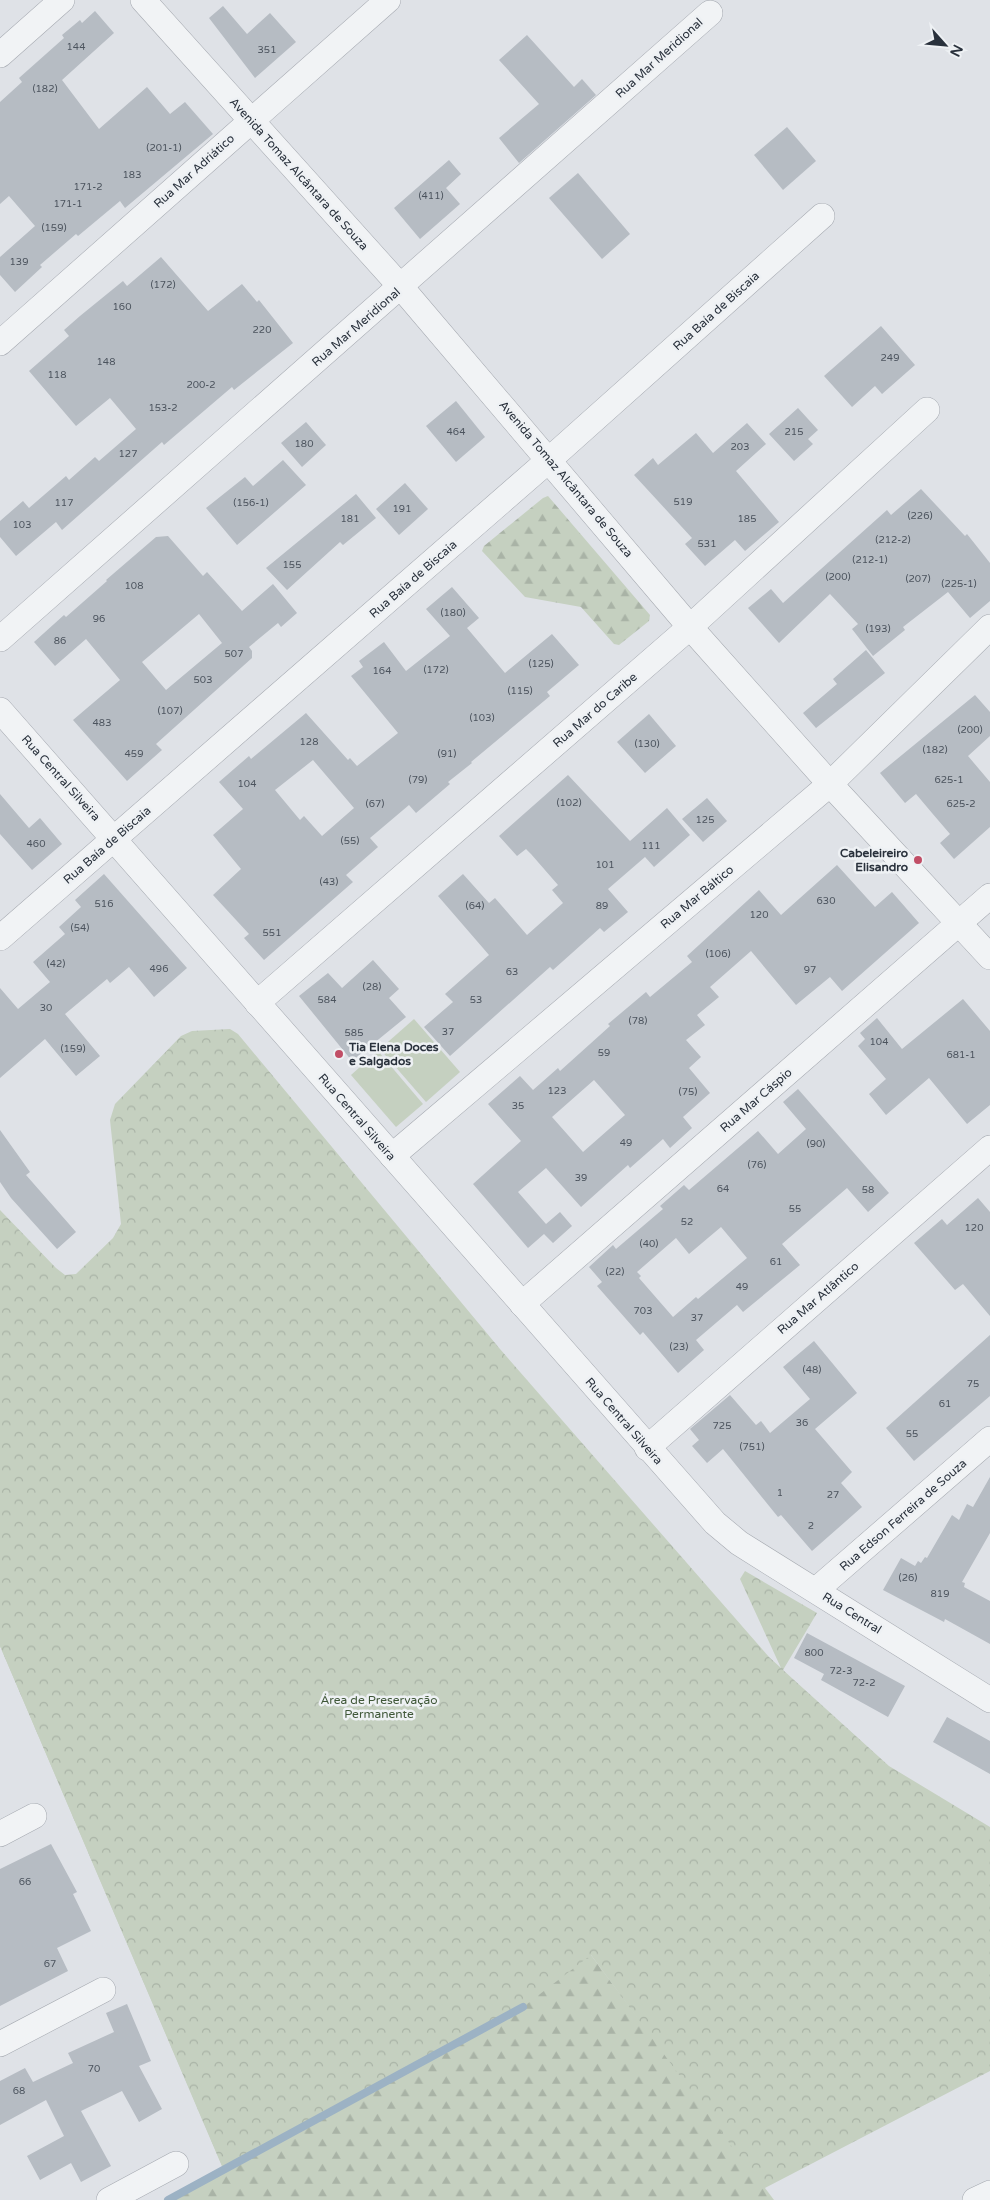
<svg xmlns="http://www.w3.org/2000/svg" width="990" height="2200" font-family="'Varela Round',sans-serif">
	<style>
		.grass { fill: #c5d0c0 }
		.forest { fill: url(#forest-firs) }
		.park { fill: url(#park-crowns) }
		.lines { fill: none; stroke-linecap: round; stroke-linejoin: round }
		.stream { stroke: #9cb2c4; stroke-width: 8 }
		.building { fill: #b6bcc3; fill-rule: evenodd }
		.minor-casing { stroke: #a5a9b0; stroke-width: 26 }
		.minor { stroke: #f1f3f5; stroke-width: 25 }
		.poi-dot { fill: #c14e66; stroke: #eef1f4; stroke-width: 2 }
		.labels { text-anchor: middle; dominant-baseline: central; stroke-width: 5; stroke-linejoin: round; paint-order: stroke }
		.number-label { font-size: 10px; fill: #4c545e }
		.street-label { font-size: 12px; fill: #29313c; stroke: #eef1f4 }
		.poi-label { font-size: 12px; font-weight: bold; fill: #29313c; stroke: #eef1f4; text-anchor: end }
		.park-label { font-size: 12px; fill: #3f5738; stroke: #eef1f4 }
	</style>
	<defs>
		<pattern id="forest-firs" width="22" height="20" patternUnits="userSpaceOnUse" patternTransform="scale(1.25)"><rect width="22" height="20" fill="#c5d0c0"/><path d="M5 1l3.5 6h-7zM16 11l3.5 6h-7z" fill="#a9b3a6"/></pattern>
		<pattern id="park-crowns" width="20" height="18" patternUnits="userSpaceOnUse" patternTransform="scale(1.25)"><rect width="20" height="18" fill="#c5d0c0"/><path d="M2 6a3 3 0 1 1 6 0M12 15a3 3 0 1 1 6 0" fill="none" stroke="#a9b3a6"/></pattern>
	</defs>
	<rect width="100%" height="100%" fill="#dfe2e7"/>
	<g class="grass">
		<polygon points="414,1019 460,1072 426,1102 380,1049"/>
		<polygon points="378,1051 423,1104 396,1127 351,1075"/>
	</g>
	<g class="forest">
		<polygon points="548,496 650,615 649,621 619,645 614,644 581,607 525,597 482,551 484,546 543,498"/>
		<polygon points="0,1291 591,1955 774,2200 168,2200 224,2170 0,1646"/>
	</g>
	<polygon class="park" points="230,1029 238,1034 500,1349 769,1657 781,1668 740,1579 745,1571 817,1613 783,1670 889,1766 990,1827 990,2071 763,2189 591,1955 523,2007 374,2084 224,2171 0,1646 0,1210 56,1268 65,1275 76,1274 113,1238 121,1224 110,1120 115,1104 181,1036 192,1031"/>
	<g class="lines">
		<polyline class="stream" points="168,2200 523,2007"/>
	</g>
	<g class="building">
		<polygon points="223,6 247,34 270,13 296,42 255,78 209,18"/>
		<polygon points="95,11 114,33 62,80 99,129 147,87 170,114 185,102 213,134 125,208 120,201 78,236 76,234 40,265 42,267 15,292 0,275 0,257 35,226 9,196 0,204 0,102 22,82 19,78 64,38 62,35 80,20 82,23"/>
		<polygon points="527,35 574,87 582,79 596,95 519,163 499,138 539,104 499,60"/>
		<polygon points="787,127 816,161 783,190 754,155"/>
		<polygon points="449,160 461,174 446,188 460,204 420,239 394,208"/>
		<polygon points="578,173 630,234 602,259 549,198"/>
		<polygon points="161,257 208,311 242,284 257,302 259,300 293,343 234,390 232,387 164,445 162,442 62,530 56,522 16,556 0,537 0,521 23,501 29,508 66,476 69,480 95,457 99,461 136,429 110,398 76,426 29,371 69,336 64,330 80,316 123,281 127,286"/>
		<polygon points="881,326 915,365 882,394 875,386 852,407 824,376"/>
		<polygon points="456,401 485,437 456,462 426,426"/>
		<polygon points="798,408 818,430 808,439 813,444 794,461 769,434"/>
		<polygon points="306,422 326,445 302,467 281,443"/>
		<polygon points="747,423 766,444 736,471 779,522 745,551 735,540 705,566 685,544 692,538 634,475 653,458 658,465 696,433 713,453"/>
		<polygon points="283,460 306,485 237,545 206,508 245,477 253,486"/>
		<polygon points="405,483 428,509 399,535 376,509"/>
		<polygon points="921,489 965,536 967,534 990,563 990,601 970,618 948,592 903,627 905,630 873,656 852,629 858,624 830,594 779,643 748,608 771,589 783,603 887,510 891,515"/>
		<polygon points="356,494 376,518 343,545 340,542 287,590 266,568"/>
		<path d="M168,536L203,576L207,572L242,611L273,584L297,613L281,627L278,623L249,647L252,651V658L156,744L162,750L127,781L73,720L120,680L86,639L55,666L34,642L64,615L66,617L107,581L106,580L156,537ZM199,614L222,643L166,690L142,662Z"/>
		<path d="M452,587L479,618L467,628L505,673L552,634L579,665L547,692L550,696L471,762L472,763L448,782L450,784L416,813L409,805L370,838L378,847L346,875L353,882L264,960L244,938L249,934L213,895L241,869L213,835L243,809L219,782L249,756L251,759L306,713L348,760L350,758L357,766L398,733L351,676L363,667L359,661L384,642L406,671L450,636L426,609ZM313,760L354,808L322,836L304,816L300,820L275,790Z"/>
		<polygon points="866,650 885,673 816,728 803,713 837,684 833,679"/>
		<polygon points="975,695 990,712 990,736 968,756 990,782 990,827 954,859 940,843 950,834 932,813 916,794 905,803 880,773"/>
		<polygon points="649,714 676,746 645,773 617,742"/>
		<polygon points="568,775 630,841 667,808 690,835 654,867 645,857 608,889 628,912 604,932 600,928 553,970 550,967 450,1056 424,1027 453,1002 445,994 489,955 438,896 463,874 489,903 495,898 527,935 563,903 552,890 558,885 531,854 526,849 517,856 499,836"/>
		<polygon points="0,794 29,828 40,818 62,844 32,870 0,834"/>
		<polygon points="707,798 727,821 703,842 682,819"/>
		<path d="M837,865L875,907L892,892L919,923L842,991L830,977L796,1005L751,951L710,987L719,997L697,1015L705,1025L686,1040L701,1057L689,1068L710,1093L683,1117L692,1128L670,1148L663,1139L630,1168L628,1165L581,1207L546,1168L518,1192L546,1224L560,1212L572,1226L553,1243L544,1234L528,1248L473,1184L521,1141L488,1104L520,1076L533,1090L558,1068L560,1071L610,1026L608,1024L646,992L650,997L692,962L687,956L759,890L781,915ZM594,1080L625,1115L583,1152L552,1117Z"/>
		<polygon points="104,874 187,968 154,997 129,967 110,983 107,979 65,1014 100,1056 76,1076 45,1039 0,1078 0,988 18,1009 50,982 33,962 65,934 59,927 81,907 75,900"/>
		<polygon points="373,960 399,989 389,998 406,1017 352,1061 299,996 328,973 342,988"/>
		<polygon points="963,999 990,1031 990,1105 967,1124 929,1078 886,1115 869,1094 886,1079 858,1046 865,1039 860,1033 877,1018 902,1049"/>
		<path d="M798,1089L889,1193L868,1212L847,1188L782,1244L800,1265L743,1312L737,1305L696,1340L704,1350L678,1373L643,1332L640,1335L597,1286L602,1282L589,1267L613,1245L616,1249L663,1209L660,1206L684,1185L689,1190L758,1131L778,1154L806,1129L783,1102ZM721,1227L747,1258L698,1299L696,1297L673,1317L639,1278L641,1276L637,1272L676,1238L689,1254Z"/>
		<polygon points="0,1130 30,1172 26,1175 76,1232 57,1249 11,1198 0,1182"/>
		<polygon points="978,1198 990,1212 990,1316 963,1284 955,1290 914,1243 942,1219 947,1225"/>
		<polygon points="990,1335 990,1396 914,1461 886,1428"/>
		<polygon points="814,1341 857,1393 815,1429 852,1472 841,1483 862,1507 812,1551 781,1515 778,1517 723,1449 707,1463 692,1446 699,1440 690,1429 730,1395 756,1425 761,1421 770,1433 810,1399 783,1367"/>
		<polygon points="990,1477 990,1533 962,1582 965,1583 964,1587 990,1601 990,1644 945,1619 944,1622 883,1590 901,1558 915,1566 918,1561 921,1563 925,1557 927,1558 952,1515 959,1520 967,1504 973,1507"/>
		<polygon points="807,1633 905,1686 888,1717 821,1680 824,1674 794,1658"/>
		<polygon points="947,1717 990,1741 990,1774 933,1742"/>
		<polygon points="51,1844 77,1892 73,1894 91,1931 57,1948 68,1971 0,2006 0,1869"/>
		<polygon points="127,2004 151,2061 139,2066 162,2109 139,2122 122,2091 81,2111 111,2166 81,2182 71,2163 40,2180 27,2156 64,2136 46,2100 0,2125 0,2081 25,2068 33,2082 73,2063 68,2053 114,2032 106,2013"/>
	</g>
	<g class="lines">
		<defs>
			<g id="minor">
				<polyline points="143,0 401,287 690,627 830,784 990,957"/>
				<polyline points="0,55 62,0"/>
				<polyline points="0,343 388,0"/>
				<polyline points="0,639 710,13"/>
				<polyline points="0,710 715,1523 739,1543 990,1700"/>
				<polyline points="0,938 550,459 822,216"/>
				<polyline points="257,1003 690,627 927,410"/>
				<polyline points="392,1156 830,784 990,627"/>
				<polyline points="522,1304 990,896"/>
				<polyline points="647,1448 990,1148"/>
				<polyline points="816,1590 990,1439"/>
				<polyline points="0,1834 34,1816"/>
				<polyline points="0,2044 103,1990"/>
				<polyline points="109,2200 176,2164"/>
				<polyline points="975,2200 990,2193"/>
			</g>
		</defs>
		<use href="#minor" class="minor-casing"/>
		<use href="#minor" class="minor"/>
	</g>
	<g class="poi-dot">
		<circle cx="918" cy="860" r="5"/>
		<circle cx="339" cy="1054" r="5"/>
	</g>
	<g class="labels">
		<g class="number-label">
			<text x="76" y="47">144</text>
			<text x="267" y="50">351</text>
			<text x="45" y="89">(182)</text>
			<text x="164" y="148">(201-1)</text>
			<text x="132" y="175">183</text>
			<text x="88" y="187">171-2</text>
			<text x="431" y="196">(411)</text>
			<text x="68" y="204">171-1</text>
			<text x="54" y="228">(159)</text>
			<text x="19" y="262">139</text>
			<text x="163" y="285">(172)</text>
			<text x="122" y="307">160</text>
			<text x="262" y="330">220</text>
			<text x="890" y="358">249</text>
			<text x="106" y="362">148</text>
			<text x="57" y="375">118</text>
			<text x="201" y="385">200-2</text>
			<text x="163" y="408">153-2</text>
			<text x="456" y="432">464</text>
			<text x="794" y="432">215</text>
			<text x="304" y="444">180</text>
			<text x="740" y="447">203</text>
			<text x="128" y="454">127</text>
			<text x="683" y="502">519</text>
			<text x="64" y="503">117</text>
			<text x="251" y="503">(156-1)</text>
			<text x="402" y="509">191</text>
			<text x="920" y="516">(226)</text>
			<text x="350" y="519">181</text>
			<text x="747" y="519">185</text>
			<text x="22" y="525">103</text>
			<text x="893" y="540">(212-2)</text>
			<text x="707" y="544">531</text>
			<text x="870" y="560">(212-1)</text>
			<text x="292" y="565">155</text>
			<text x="838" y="577">(200)</text>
			<text x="918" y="579">(207)</text>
			<text x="959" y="584">(225-1)</text>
			<text x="134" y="586">108</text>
			<text x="453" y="613">(180)</text>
			<text x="99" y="619">96</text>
			<text x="878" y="629">(193)</text>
			<text x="60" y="641">86</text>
			<text x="234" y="654">507</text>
			<text x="541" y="664">(125)</text>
			<text x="436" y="670">(172)</text>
			<text x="382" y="671">164</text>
			<text x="203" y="680">503</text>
			<text x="520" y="691">(115)</text>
			<text x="170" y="711">(107)</text>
			<text x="482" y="718">(103)</text>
			<text x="102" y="723">483</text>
			<text x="970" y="730">(200)</text>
			<text x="309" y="742">128</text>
			<text x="647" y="744">(130)</text>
			<text x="935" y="750">(182)</text>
			<text x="134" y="754">459</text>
			<text x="447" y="754">(91)</text>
			<text x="418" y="780">(79)</text>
			<text x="949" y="780">625-1</text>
			<text x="247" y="784">104</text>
			<text x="569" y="803">(102)</text>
			<text x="375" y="804">(67)</text>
			<text x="961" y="804">625-2</text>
			<text x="705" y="820">125</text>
			<text x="350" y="841">(55)</text>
			<text x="36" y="844">460</text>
			<text x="651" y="846">111</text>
			<text x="605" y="865">101</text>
			<text x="329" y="882">(43)</text>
			<text x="826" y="901">630</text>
			<text x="104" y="904">516</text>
			<text x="475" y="906">(64)</text>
			<text x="602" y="906">89</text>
			<text x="759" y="915">120</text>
			<text x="80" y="928">(54)</text>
			<text x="272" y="933">551</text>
			<text x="718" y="954">(106)</text>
			<text x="56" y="964">(42)</text>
			<text x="159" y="969">496</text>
			<text x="810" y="970">97</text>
			<text x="512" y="972">63</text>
			<text x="372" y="987">(28)</text>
			<text x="327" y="1000">584</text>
			<text x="476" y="1000">53</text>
			<text x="46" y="1008">30</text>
			<text x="638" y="1021">(78)</text>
			<text x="448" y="1032">37</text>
			<text x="354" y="1033">585</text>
			<text x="879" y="1042">104</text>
			<text x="73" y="1049">(159)</text>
			<text x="604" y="1053">59</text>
			<text x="961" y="1055">681-1</text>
			<text x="557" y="1091">123</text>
			<text x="688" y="1092">(75)</text>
			<text x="518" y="1106">35</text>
			<text x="626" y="1143">49</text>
			<text x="816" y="1144">(90)</text>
			<text x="757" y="1165">(76)</text>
			<text x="581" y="1178">39</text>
			<text x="723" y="1189">64</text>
			<text x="868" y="1190">58</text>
			<text x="795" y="1209">55</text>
			<text x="687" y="1222">52</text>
			<text x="974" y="1228">120</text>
			<text x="649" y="1244">(40)</text>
			<text x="776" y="1262">61</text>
			<text x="615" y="1272">(22)</text>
			<text x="742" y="1287">49</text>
			<text x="643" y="1311">703</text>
			<text x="697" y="1318">37</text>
			<text x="679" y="1347">(23)</text>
			<text x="812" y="1370">(48)</text>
			<text x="973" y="1384">75</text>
			<text x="945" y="1404">61</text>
			<text x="802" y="1423">36</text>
			<text x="722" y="1426">725</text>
			<text x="912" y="1434">55</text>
			<text x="752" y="1447">(751)</text>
			<text x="780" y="1493">1</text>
			<text x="833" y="1495">27</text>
			<text x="811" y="1526">2</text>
			<text x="908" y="1578">(26)</text>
			<text x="940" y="1594">819</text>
			<text x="814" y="1653">800</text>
			<text x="841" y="1671">72-3</text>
			<text x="864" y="1683">72-2</text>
			<text x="25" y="1882">66</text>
			<text x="50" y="1964">67</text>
			<text x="94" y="2069">70</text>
			<text x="19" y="2091">68</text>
		</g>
		<g class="street-label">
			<text transform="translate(659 58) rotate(-42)">Rua Mar Meridional</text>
			<text transform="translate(194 171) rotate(-42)">Rua Mar Adriático</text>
			<text transform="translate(299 174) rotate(48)">Avenida Tomaz Alcântara de Souza</text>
			<text transform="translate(716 311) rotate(-42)">Rua Baía de Biscaia</text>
			<text transform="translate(356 327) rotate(-41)">Rua Mar Meridional</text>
			<text transform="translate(566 479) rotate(50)">Avenida Tomaz Alcântara de Souza</text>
			<text transform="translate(413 579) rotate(-41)">Rua Baía de Biscaia</text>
			<text transform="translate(595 710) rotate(-41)">Rua Mar do Caribe</text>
			<text transform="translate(61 778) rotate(48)">Rua Central Silveira</text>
			<text transform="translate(107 845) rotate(-41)">Rua Baía de Biscaia</text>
			<text transform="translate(697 897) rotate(-40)">Rua Mar Báltico</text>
			<text transform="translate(756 1100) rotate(-41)">Rua Mar Cáspio</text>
			<text transform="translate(357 1117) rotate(49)">Rua Central Silveira</text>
			<text transform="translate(818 1298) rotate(-41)">Rua Mar Atlântico</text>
			<text transform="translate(624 1421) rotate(49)">Rua Central Silveira</text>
			<text transform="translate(903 1515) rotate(-41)">Rua Edson Ferreira de Souza</text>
			<text transform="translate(852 1613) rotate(32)">Rua Central</text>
		</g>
		<g class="poi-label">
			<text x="908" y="853">Cabeleireiro<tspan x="908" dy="14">Elisandro</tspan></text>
			<text x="349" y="1047" text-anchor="start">Tia Elena Doces<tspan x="349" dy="14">e Salgados</tspan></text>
		</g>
		<g class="park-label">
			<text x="379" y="1700">Área de Preservação<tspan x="379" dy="14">Permanente</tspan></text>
		</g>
	</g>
	<g transform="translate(945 45) rotate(117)" stroke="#eef1f4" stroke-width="4" paint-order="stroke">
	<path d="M0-4L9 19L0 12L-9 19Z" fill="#29313c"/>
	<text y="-8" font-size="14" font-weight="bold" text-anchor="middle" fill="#29313c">N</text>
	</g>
</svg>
